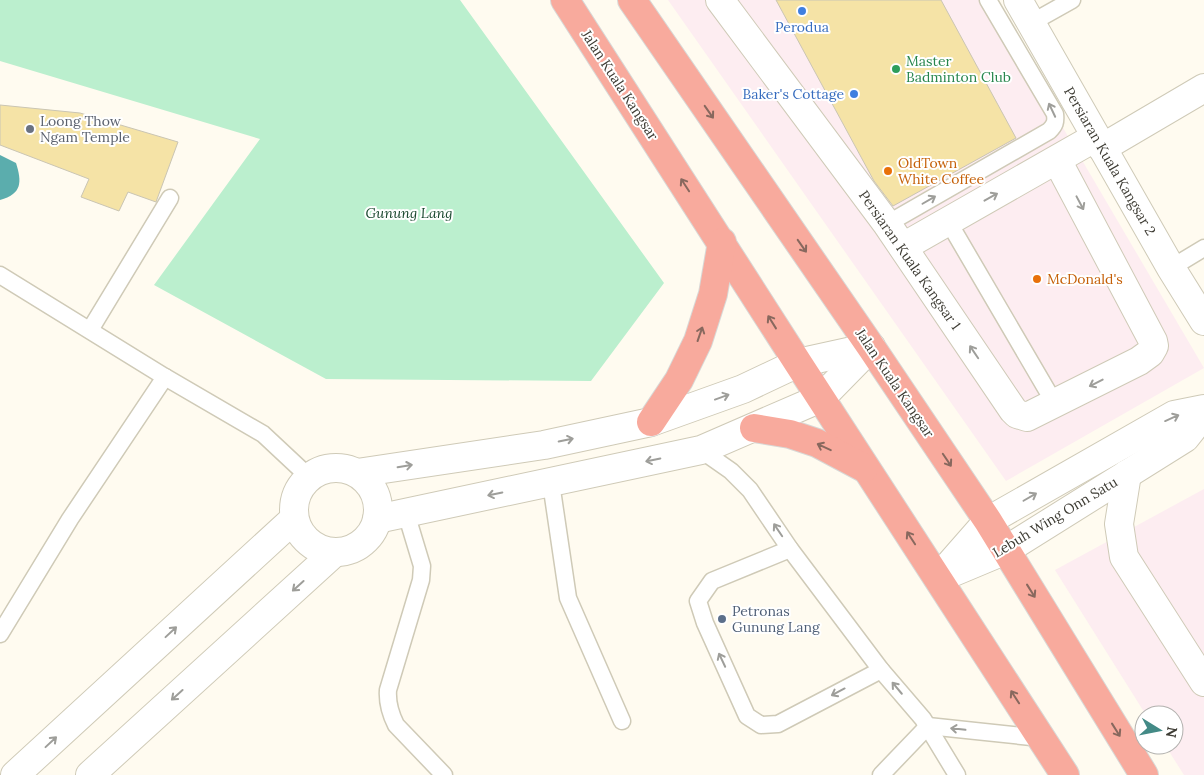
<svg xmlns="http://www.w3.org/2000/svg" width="1204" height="775" font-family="Lora,serif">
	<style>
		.commercial { fill: #fdedf1 }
		.green { fill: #bbefce }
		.water { fill: #5badad }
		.building { fill: #f5e3a6; stroke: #cac5b3 }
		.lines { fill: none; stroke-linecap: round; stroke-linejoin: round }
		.lane-casing { stroke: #cfcab7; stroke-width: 19 }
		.street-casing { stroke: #cfcab7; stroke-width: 30 }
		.secondary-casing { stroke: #cfcab7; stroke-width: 30 }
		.highway-casing { stroke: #d8d8d6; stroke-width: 30 }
		.lane { stroke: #fff; stroke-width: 16 }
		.street { stroke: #fff; stroke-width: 28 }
		.secondary { stroke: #fff; stroke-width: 28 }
		.highway { stroke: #f8aa9d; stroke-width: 28 }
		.oneway { stroke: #9e9e9a }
		.oneway2 { stroke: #88685e }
		.shop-dot { fill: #3f7fe0; stroke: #fff; stroke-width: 2 }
		.leisure-dot { fill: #2e9e5b; stroke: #fff; stroke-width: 2 }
		.worship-dot { fill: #6b7280; stroke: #fff; stroke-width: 2 }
		.food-dot { fill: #e8710a; stroke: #fff; stroke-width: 2 }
		.service-dot { fill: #5c6f8a; stroke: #fff; stroke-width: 2 }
		.labels { text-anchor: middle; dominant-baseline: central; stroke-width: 4; stroke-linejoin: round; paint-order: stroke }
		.shop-label { font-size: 14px; fill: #366cbe; stroke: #fff }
		.leisure-label { font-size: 14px; fill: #27864d; stroke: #fff; text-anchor: start }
		.street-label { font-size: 14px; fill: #3e3c34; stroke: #fff }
		.worship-label { font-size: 14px; fill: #5b616d; stroke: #fff; text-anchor: start }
		.food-label { font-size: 14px; fill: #c56008; stroke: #fff; text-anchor: start }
		.park-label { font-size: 14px; font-style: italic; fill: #1a482f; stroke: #fff }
		.service-label { font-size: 14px; fill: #4e5e75; stroke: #fff; text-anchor: start }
	</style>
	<rect width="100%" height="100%" fill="#fffbf0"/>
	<g class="commercial">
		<polygon points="668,0 988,0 1204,368 1006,481"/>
		<polygon points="1204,489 1204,775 1184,775 1165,745 1174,745 1174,715 1146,715 1055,570"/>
	</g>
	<polygon class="green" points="0,0 460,0 664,283 591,381 326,379 154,285 260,139 0,61"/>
	<path class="water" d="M0,155L16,163C22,182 22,194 0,200Z"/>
	<g class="building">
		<polygon points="776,0 941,0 1016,138 893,206 874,181"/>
		<polygon points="0,105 80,113 178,142 156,202 128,192 119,211 81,197 89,179 0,145"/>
	</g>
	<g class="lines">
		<defs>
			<g id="lane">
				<polyline points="1031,23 1072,0"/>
				<polyline points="948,221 1055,404"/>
				<path d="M887,224L1049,131C1055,125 1056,122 1055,114L988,0"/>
				<polyline points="1171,268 1204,248"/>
				<polyline points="0,275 165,377 263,434 309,477"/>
				<polyline points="90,330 170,198"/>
				<polyline points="701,450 731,471 750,490 790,549 881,670 923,719 957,775"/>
				<polyline points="551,483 568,598 622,721"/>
				<path d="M406,513L422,566L421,580L388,690C387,703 390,713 396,725L444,775"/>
				<polyline points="790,549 712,581 698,601 705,623 747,716 761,725 778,724 881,670"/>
				<polyline points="0,634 70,519 165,377"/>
				<polyline points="928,726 1041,738"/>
				<polyline points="881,775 928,726"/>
			</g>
			<g id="street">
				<polyline points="720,0 887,224 1013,410 1017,414 1027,417 1139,361 1150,353 1154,346 1153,341 1057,160"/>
				<polyline points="1018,0 1171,268 1204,321"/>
				<polyline points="1102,148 1204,88"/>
				<polyline points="903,247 1096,137"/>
				<polyline points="1127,474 1119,524 1124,557 1204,682"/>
			</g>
			<g id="secondary">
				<circle cx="336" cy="510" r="42"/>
				<polyline points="357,473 544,445 651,422 743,389 798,363 871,347"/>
				<polyline points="377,519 701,450 821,398 871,347"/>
				<polyline points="944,576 1006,550 1185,438 1204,414"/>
				<polyline points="938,578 988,521 1174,415 1204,409"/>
				<polyline points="15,775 294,519"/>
				<polyline points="90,775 334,553"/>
			</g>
			<g id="highway">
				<polyline points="565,0 798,363 1065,775"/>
				<polyline points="632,0 871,347 988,521 1144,775"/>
				<polyline points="651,422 679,380 698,341 713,294 722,242"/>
				<polyline points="754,428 790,434 817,443 864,468"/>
			</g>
		</defs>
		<use href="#lane" class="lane-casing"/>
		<use href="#street" class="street-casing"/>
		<use href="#secondary" class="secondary-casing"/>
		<use href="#highway" class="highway-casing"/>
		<use href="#lane" class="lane"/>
		<use href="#street" class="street"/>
		<use href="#secondary" class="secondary"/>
		<use href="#highway" class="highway"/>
	</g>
	<defs><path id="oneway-shaft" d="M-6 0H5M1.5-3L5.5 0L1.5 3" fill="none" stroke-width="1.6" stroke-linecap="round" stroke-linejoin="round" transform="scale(1.25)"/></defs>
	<g class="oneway">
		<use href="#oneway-shaft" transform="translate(1052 110) rotate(-115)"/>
		<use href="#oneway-shaft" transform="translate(991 197) rotate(-29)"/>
		<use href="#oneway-shaft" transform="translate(929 200) rotate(-30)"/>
		<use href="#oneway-shaft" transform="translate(1080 203) rotate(62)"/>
		<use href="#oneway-shaft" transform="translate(974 352) rotate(-124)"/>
		<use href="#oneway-shaft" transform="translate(1096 383) rotate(153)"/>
		<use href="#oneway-shaft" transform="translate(722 397) rotate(-20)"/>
		<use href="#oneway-shaft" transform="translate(1172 418) rotate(-24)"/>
		<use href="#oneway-shaft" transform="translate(566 440) rotate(-12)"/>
		<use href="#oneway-shaft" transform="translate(653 460) rotate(168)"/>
		<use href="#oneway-shaft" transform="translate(405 466) rotate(-9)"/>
		<use href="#oneway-shaft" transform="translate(495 494) rotate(168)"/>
		<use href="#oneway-shaft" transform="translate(1030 497) rotate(-30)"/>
		<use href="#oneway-shaft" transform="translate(778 530) rotate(-124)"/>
		<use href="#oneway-shaft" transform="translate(298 586) rotate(138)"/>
		<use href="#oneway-shaft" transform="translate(171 632) rotate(-43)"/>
		<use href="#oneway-shaft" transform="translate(722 660) rotate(-115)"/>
		<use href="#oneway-shaft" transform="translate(897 688) rotate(-130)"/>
		<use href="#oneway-shaft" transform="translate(838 692) rotate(152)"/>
		<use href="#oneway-shaft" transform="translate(177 695) rotate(138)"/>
		<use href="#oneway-shaft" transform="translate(958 729) rotate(-174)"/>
		<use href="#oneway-shaft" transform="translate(51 742) rotate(-43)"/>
	</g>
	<g class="oneway2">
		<use href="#oneway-shaft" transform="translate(709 112) rotate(55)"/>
		<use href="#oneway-shaft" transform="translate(685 185) rotate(-123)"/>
		<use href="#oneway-shaft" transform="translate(802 246) rotate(55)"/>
		<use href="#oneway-shaft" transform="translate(772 322) rotate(-122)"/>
		<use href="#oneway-shaft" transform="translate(700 334) rotate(-71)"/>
		<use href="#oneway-shaft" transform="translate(824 447) rotate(-155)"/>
		<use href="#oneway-shaft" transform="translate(947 460) rotate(56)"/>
		<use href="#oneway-shaft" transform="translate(911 538) rotate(-123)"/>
		<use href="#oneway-shaft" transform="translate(1031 591) rotate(58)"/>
		<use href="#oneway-shaft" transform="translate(1015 697) rotate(-123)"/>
		<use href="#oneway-shaft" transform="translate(1116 730) rotate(58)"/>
	</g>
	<g class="shop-dot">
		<circle cx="802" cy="11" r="5"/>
		<circle cx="854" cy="94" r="5"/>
	</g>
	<circle class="leisure-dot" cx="896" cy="69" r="5"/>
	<circle class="worship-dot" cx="30" cy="129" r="5"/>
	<g class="food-dot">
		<circle cx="888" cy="171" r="5"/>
		<circle cx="1037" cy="279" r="5"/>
	</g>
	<circle class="service-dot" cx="722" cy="619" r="5"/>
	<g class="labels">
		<g class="shop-label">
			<text x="802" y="27">Perodua</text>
			<text x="844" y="94" text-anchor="end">Baker's Cottage</text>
		</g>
		<g class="leisure-label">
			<text x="906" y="61">Master<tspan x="906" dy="16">Badminton Club</tspan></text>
		</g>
		<g class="street-label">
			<text transform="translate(620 85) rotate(57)">Jalan Kuala Kangsar</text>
			<text transform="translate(1110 161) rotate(60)">Persiaran Kuala Kangsar 2</text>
			<text transform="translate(910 260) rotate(55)">Persiaran Kuala Kangsar 1</text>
			<text transform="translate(895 383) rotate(56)">Jalan Kuala Kangsar</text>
			<text transform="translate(1055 517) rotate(-31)">Lebuh Wing Onn Satu</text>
		</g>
		<g class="worship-label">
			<text x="40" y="121">Loong Thow<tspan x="40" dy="16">Ngam Temple</tspan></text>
		</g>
		<g class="food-label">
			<text x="898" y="163">OldTown<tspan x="898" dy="16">White Coffee</tspan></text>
			<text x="1047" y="279">McDonald's</text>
		</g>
		<g class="park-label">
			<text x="409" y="213">Gunung Lang</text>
		</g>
		<g class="service-label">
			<text x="732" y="611">Petronas<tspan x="732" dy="16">Gunung Lang</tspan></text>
		</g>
	</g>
	<g transform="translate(1159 730) rotate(100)"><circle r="24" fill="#ffffff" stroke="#b2b1ae"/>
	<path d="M0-4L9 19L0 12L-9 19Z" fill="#438a86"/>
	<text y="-8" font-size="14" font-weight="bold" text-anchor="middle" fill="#3e3c34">N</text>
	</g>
</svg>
